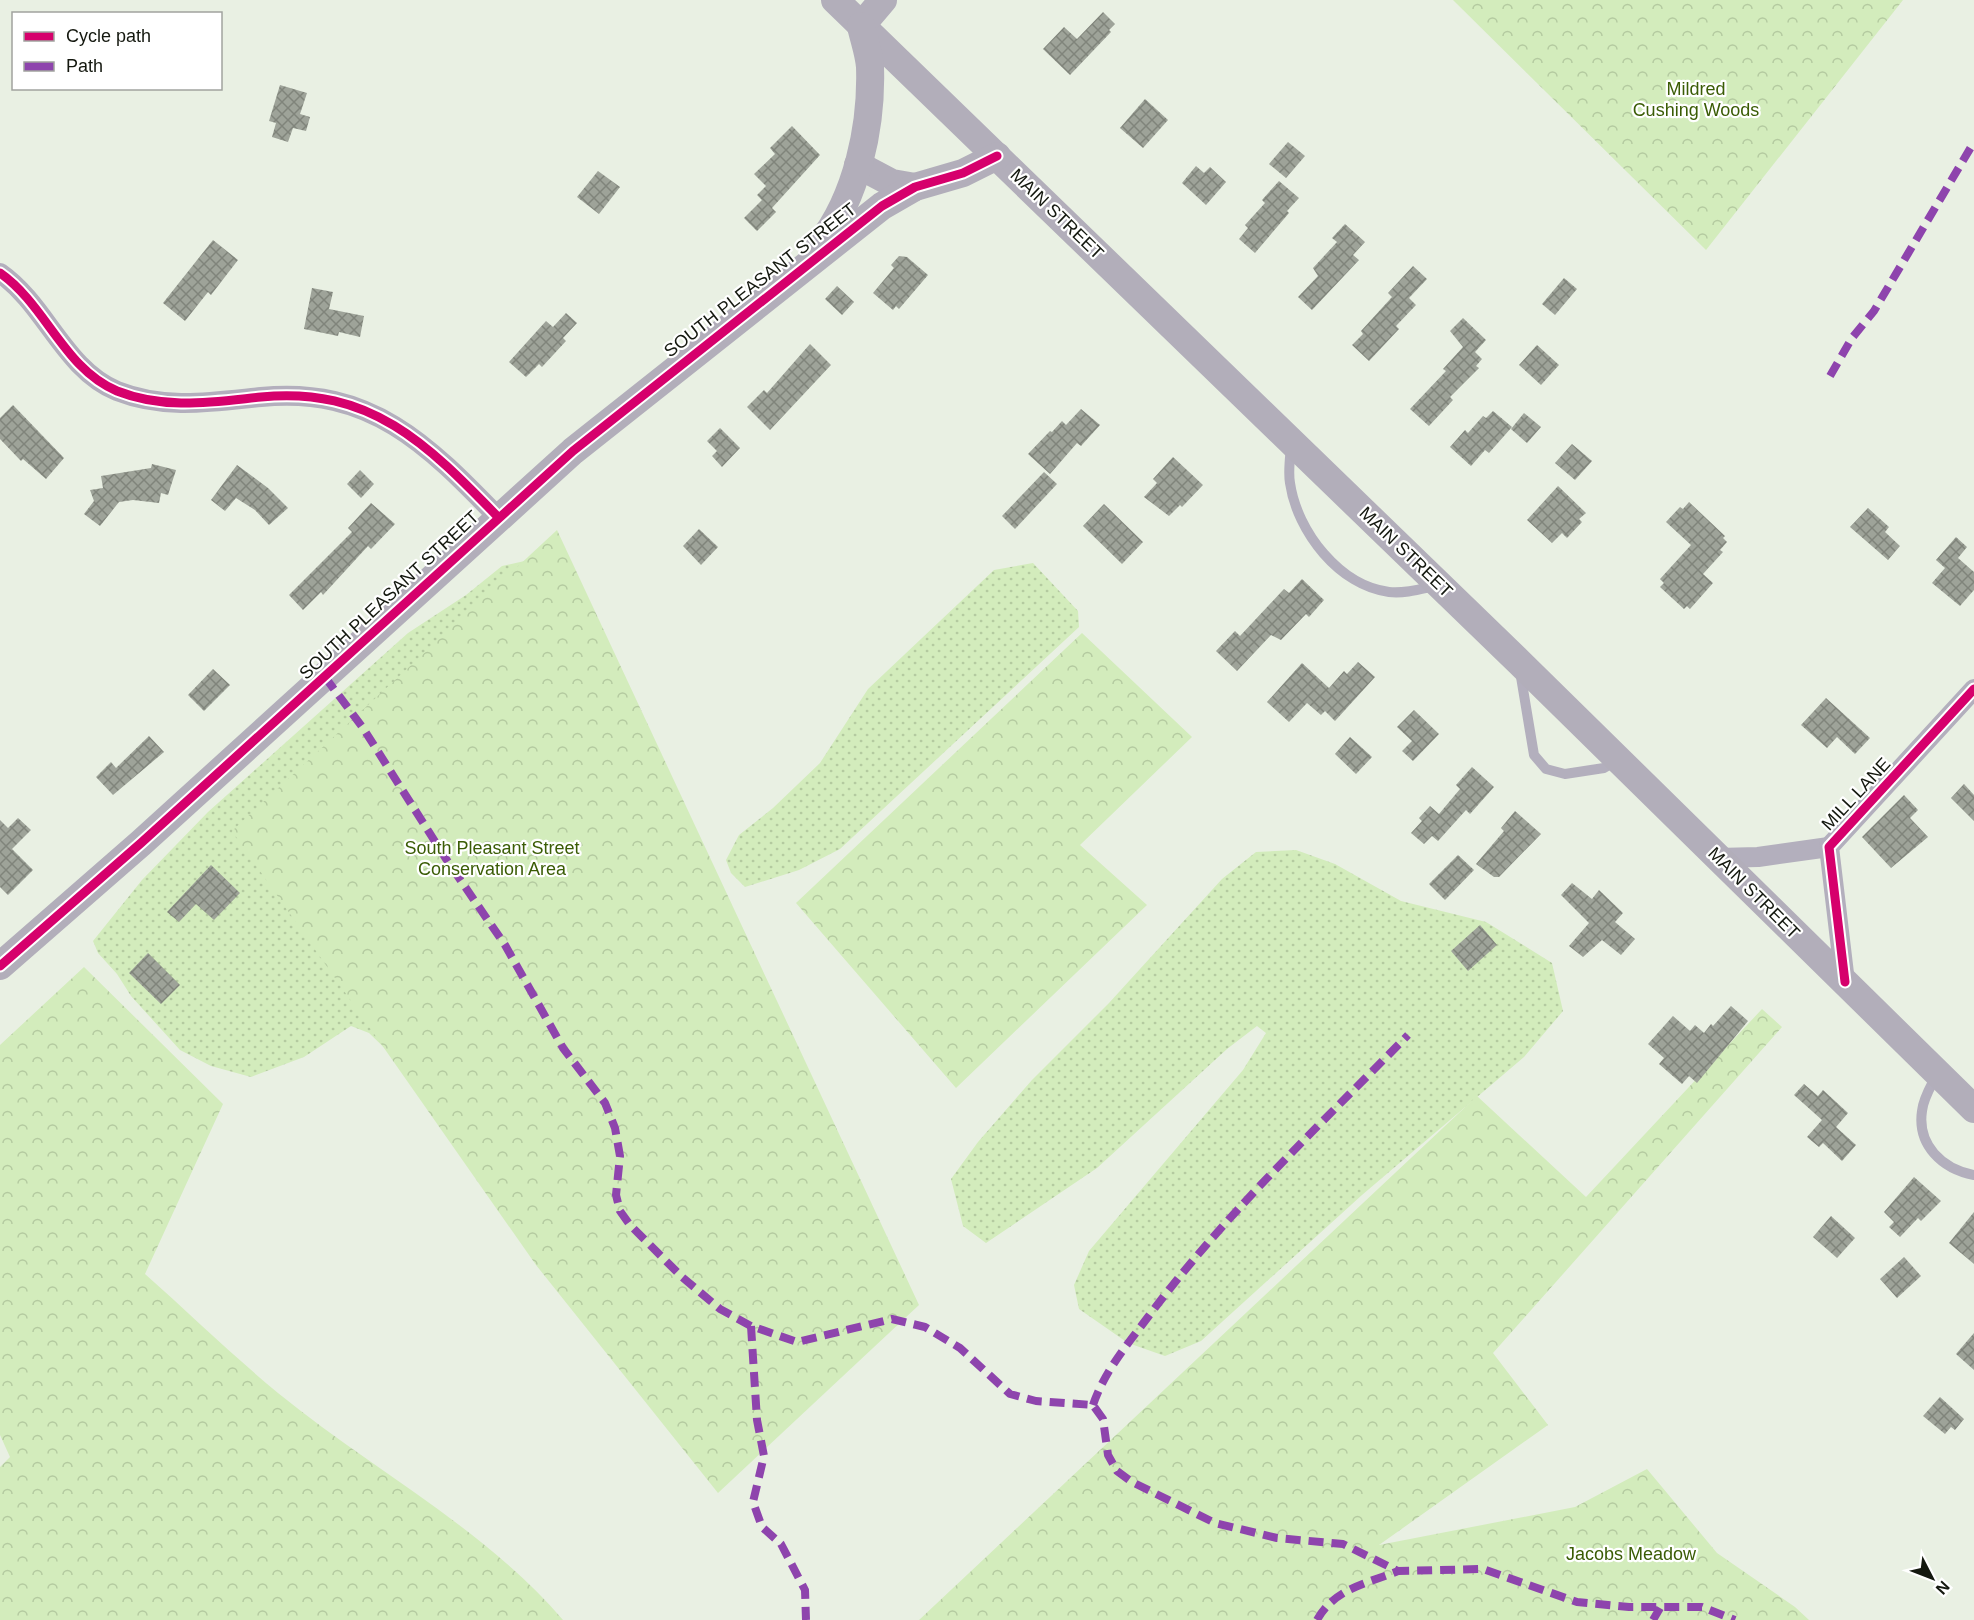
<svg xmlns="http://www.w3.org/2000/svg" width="1974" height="1620" font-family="Helvetica,sans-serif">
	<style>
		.grass { fill: url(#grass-dots) }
		.park { fill: url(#park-crowns) }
		.building { fill: url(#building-cross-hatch) }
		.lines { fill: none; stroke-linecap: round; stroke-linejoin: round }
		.lane { stroke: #b3afbd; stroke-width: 10 }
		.street { stroke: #b3afbd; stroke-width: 20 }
		.secondary { stroke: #b2aeba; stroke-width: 28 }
		.quiet { stroke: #8e44ad; stroke-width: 8; stroke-dasharray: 15 8; stroke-linecap: butt }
		.cycleway-casing { stroke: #fff; stroke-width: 13 }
		.cycleway { stroke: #d6006c; stroke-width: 9 }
		.labels { text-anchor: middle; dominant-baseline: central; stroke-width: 4.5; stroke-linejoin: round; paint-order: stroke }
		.park-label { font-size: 18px; fill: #3a5c05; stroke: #fff }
		.street-label { font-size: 18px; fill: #14180f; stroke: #fff }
	</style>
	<defs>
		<pattern id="grass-dots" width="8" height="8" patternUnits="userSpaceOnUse" patternTransform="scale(1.5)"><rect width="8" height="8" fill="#d3ecbc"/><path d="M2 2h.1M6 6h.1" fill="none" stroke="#b4caa0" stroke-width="1.8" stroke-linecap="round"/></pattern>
		<pattern id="park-crowns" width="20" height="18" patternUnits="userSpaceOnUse" patternTransform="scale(1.5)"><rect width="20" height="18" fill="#d3ecbc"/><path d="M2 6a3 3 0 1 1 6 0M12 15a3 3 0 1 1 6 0" fill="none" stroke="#b4caa0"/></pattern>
		<pattern id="building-cross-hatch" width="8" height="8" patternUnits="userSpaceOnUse" patternTransform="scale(1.5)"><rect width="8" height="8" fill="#9ea399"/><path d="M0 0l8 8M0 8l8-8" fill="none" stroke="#80847b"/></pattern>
	</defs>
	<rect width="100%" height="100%" fill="#e9f0e3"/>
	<g class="grass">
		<polygon points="529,560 397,1060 369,1033 351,1026 304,1057 251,1077 211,1066 180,1050 131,996 117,974 98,953 93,941 142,880 208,812 408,633 466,595 502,566"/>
		<polygon points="1033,563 1078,611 1079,627 840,849 799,870 745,887 731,873 726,860 739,835 773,808 820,763 868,689 994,570"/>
		<polygon points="1296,850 1335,864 1401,901 1486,922 1552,963 1563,1011 1524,1057 1362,1195 1201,1341 1165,1356 1128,1343 1079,1309 1074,1285 1089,1251 1243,1070 1266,1033 1257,1026 1227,1049 1097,1168 986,1243 963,1226 951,1179 978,1142 1032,1080 1109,1003 1222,879 1256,852"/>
	</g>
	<g class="park">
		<polygon points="1453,0 1903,0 1706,250"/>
		<polygon points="557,530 919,1305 718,1493 536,1265 232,831"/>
		<polygon points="1082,633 1192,737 1080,845 1147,905 956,1088 796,903"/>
		<path d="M84,967L223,1104L145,1274C189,1313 232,1355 278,1393C371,1469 483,1527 563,1620H0V1467L10,1457L0,1435V1045Z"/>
		<polygon points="1762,1009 1782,1027 1493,1353 1548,1425 1379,1545 1575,1507 1647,1469 1717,1553 1795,1607 1809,1620 919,1620 1477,1096 1586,1197"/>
	</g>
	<g class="building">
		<polygon points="1103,12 1115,24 1109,30 1111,32 1070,75 1043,49 1064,27 1077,39"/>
		<polygon points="280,85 307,93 300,114 310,117 306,131 293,128 288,142 272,137 276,123 269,121"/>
		<polygon points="1145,99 1168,120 1143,148 1120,128"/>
		<polygon points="792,126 820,155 772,208 776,212 757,231 744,218 762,200 757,195 766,186 754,174 775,154 770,148"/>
		<polygon points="1288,142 1305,156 1286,178 1269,164"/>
		<polygon points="1196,166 1204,173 1210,167 1226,182 1206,205 1182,183"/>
		<polygon points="598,171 620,187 599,214 577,197"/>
		<polygon points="1279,181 1299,198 1287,211 1289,213 1255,253 1239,239 1248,228 1245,225 1265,203 1262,200"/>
		<polygon points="1345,224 1365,242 1353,255 1359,260 1312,310 1298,297 1318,276 1313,268 1337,242 1332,238"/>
		<polygon points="213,240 238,260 211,295 208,292 185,321 163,303"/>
		<polygon points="899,256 907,257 928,275 899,309 896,306 893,310 873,293 894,268 891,265"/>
		<polygon points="1413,266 1427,279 1409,298 1416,305 1396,326 1399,329 1369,361 1352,345 1363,334 1361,331 1392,297 1388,293"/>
		<polygon points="1564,278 1577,289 1555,315 1542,304"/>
		<polygon points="837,286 854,302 842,315 825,299"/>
		<polygon points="312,288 333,292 329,309 364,316 360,337 339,332 338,336 304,329"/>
		<polygon points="566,313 577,323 563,338 566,341 542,367 539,364 526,377 509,362 546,321 553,327"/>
		<polygon points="1463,318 1486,340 1475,352 1482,359 1476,366 1479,368 1450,397 1453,400 1429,426 1410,409 1446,371 1443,369 1463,347 1450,331"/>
		<polygon points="810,344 831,365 770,430 747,407 764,390 767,393"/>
		<polygon points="1537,345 1559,365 1541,385 1519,365"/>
		<polygon points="13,405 64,458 46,479 23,459 21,461 0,439 0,418"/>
		<polygon points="1081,409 1100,425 1081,446 1077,443 1050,474 1028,454 1050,431 1052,432 1062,421 1066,425"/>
		<polygon points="1493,411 1512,427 1489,453 1485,450 1471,466 1450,447 1465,430 1468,433 1483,416 1486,418"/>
		<polygon points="1524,413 1541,427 1527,443 1511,429"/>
		<polygon points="720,428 740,448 722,467 712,456 717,451 707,441"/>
		<polygon points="1572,444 1592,461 1575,480 1555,463"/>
		<polygon points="1173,457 1203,485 1182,507 1180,505 1169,516 1144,497 1157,483 1153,479"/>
		<polygon points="152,464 176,470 168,495 161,493 159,503 133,500 119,502 100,526 84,514 94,501 90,490 103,488 101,476 151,468"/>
		<polygon points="237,465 268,488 288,508 269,525 255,510 236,498 225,511 211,500"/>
		<polygon points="360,470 374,484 361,498 347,484"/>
		<polygon points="1044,472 1057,484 1015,529 1002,516"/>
		<polygon points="1558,486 1586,513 1579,519 1582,522 1567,538 1562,533 1552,543 1527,520"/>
		<polygon points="1689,502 1725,536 1723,538 1727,542 1720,550 1723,552 1703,574 1713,583 1690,609 1687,606 1684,609 1660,587 1664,583 1660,579 1691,545 1666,522 1680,507 1683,509"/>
		<polygon points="371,503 395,524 371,549 368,546 323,595 321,592 303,610 289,595 352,532 348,528"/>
		<polygon points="1104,504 1143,542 1122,564 1083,526"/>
		<polygon points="1868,508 1889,527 1885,532 1900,546 1888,560 1850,527"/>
		<polygon points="699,529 718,547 701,565 683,546"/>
		<polygon points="1956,537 1967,547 1958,558 1974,572 1974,590 1960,606 1932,583 1945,568 1936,560"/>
		<polygon points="1302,579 1324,600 1309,617 1306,614 1281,640 1271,635 1237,671 1216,651 1235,631 1240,636 1284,589 1289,593"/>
		<polygon points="1358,662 1375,677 1335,721 1325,711 1321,715 1307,703 1289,722 1267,702 1302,663 1329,688 1344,671 1347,674"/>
		<polygon points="213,669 230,685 204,711 188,695"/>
		<polygon points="1826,698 1870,738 1855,754 1837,737 1827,748 1801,725"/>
		<polygon points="1414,710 1439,734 1413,761 1402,751 1412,741 1397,727"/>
		<polygon points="149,736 164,752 113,795 96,777 111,762 116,768"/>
		<polygon points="1350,737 1372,757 1356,774 1335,754"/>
		<polygon points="1472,767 1494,787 1470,814 1466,810 1438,841 1432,836 1424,844 1411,833 1422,821 1419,818 1430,806 1439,814 1460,789 1456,785"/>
		<polygon points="1964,784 1974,795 1974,821 1951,798"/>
		<polygon points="1904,795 1918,810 1910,818 1928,837 1891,868 1862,837"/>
		<polygon points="1515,811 1541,834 1499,877 1494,877 1476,864 1504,831 1501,828"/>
		<polygon points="18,818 31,830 12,849 33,870 8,895 0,887 0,820 8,828"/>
		<polygon points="1458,855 1474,870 1445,900 1429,884"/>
		<polygon points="211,865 240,893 214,920 196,904 179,922 167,912"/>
		<polygon points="1572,883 1592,899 1599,890 1623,913 1615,922 1635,939 1621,955 1602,940 1583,957 1569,946 1589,923 1561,895"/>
		<polygon points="1480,925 1497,945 1468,971 1451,951"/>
		<polygon points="148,953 180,985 161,1004 129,973"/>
		<polygon points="1731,1006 1748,1021 1697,1083 1689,1076 1682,1084 1659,1064 1664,1058 1648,1044 1673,1016 1690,1031 1695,1025 1704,1033 1711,1024 1713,1026"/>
		<polygon points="1804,1084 1818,1096 1823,1090 1848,1113 1836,1127 1856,1145 1842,1161 1823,1143 1819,1147 1807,1137 1822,1120 1794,1095"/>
		<polygon points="1914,1177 1941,1201 1921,1221 1918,1218 1900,1237 1889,1227 1894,1222 1884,1212"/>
		<polygon points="1974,1212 1974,1264 1949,1243"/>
		<polygon points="1831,1216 1855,1238 1837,1258 1813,1237"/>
		<polygon points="1904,1257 1921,1276 1897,1298 1880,1279"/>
		<polygon points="1974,1333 1974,1370 1956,1354"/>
		<polygon points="1940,1397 1964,1419 1955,1430 1951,1427 1945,1434 1923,1416"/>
	</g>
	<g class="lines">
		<g class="lane">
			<path d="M1291,447C1290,458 1288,472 1290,483C1297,532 1340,586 1389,592C1404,594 1421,589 1435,586"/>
			<polyline points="1520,671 1534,755 1546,769 1565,774 1604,768 1616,761"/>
			<path d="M1936,1076C1931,1086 1923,1099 1922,1111C1917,1145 1942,1169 1974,1175"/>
		</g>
		<g class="street">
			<path d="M0,273C46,305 64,369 117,391C165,410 212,402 261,397C371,386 428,445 498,517"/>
			<polyline points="1718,858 1758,857 1829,847"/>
			<polyline points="1845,982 1829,847 1974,689"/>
		</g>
		<g class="secondary">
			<polyline points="835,0 1519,662 1974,1109"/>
			<polyline points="861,26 883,0"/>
			<polyline points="858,165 892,183 915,187"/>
			<path d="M820,244C857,197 872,126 870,67C869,53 864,40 861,26"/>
			<polyline points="0,966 141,843 573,451 882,206 915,187 963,173 997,156"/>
		</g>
		<g class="quiet">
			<polyline points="1830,376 1852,338 1874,311 1974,142"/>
			<polyline points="325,677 363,728 448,862 505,945 563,1048 605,1103 615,1128 620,1156 616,1195 620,1211 630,1225 682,1277 720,1309 751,1326 797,1342 892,1319 925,1327 960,1348 1010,1394 1036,1401 1093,1405 1103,1419 1108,1455 1117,1471 1132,1482 1215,1523 1277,1538 1343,1544 1398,1571 1483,1569 1577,1602 1629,1607 1702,1607 1735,1620"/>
			<polyline points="751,1326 757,1420 764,1456 753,1502 762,1527 781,1544 805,1590 806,1620"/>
			<path d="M1093,1405C1104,1372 1127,1345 1148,1317C1225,1214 1318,1127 1408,1035"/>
			<path d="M1317,1620C1335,1588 1366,1584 1398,1571"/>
			<polyline points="1653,1620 1660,1608"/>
		</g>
		<defs>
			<g id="cycleway">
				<path d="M0,273C46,305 64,369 117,391C165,410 212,402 261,397C371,386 428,445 498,517"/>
				<polyline points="0,966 141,843 573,451 882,206 915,187 963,173 997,156"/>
				<polyline points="1845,982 1829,847 1974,689"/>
			</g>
		</defs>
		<use href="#cycleway" class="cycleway-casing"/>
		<use href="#cycleway" class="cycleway"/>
	</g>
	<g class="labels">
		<g class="park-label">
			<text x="1696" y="89">Mildred<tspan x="1696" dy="21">Cushing Woods</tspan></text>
			<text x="492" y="848">South Pleasant Street<tspan x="492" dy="21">Conservation Area</tspan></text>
			<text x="1631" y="1554">Jacobs Meadow</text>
		</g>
		<g class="street-label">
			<text transform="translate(1057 214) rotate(44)">MAIN STREET</text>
			<text transform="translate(760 280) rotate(-38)">SOUTH PLEASANT STREET</text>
			<text transform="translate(1406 552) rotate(44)">MAIN STREET</text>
			<text transform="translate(389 595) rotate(-43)">SOUTH PLEASANT STREET</text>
			<text transform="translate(1856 794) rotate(-47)">MILL LANE</text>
			<text transform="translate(1754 893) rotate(45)">MAIN STREET</text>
		</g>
	</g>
	<rect x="12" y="12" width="210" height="78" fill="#ffffff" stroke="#a1a39f" stroke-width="1.5"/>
	<rect x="24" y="32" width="30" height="9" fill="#d6006c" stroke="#a1a39f" stroke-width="1.5"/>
	<text x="66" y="42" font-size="18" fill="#14180f">Cycle path</text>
	<rect x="24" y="62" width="30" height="9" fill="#8e44ad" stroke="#a1a39f" stroke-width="1.5"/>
	<text x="66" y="72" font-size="18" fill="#14180f">Path</text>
	<g transform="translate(1932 1578) rotate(132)" stroke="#ffffff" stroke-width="4.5" paint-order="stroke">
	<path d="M0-4.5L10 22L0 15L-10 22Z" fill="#14180f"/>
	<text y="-9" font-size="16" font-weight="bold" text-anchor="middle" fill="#14180f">N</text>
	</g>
</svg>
